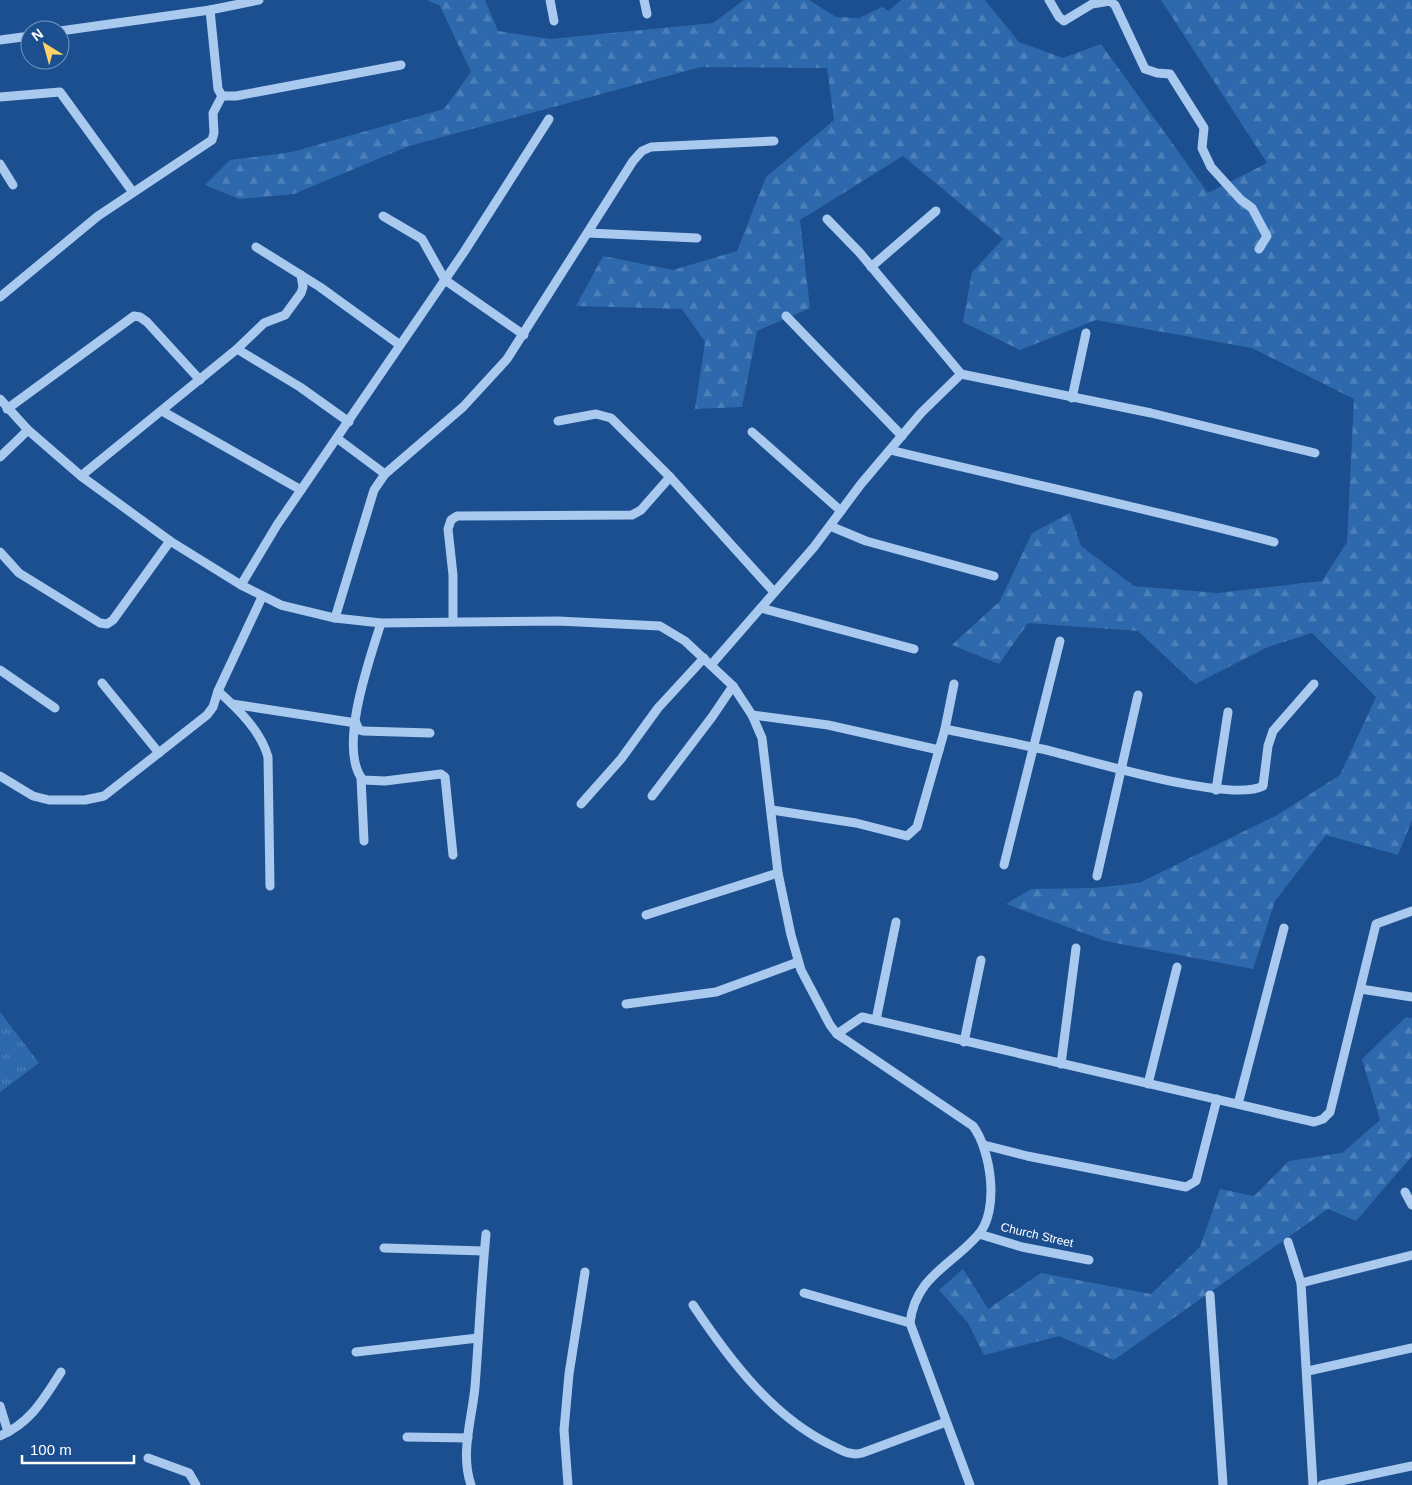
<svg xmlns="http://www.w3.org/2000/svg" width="1412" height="1485" font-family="Helvetica,sans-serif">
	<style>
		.grass { fill: url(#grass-tufts) }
		.forest { fill: url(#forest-firs) }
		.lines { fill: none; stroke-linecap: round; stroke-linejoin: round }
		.minor { stroke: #a9c9ee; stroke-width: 9 }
		.labels { text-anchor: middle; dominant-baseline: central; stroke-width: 5; stroke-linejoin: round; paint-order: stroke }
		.street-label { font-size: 12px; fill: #fff; stroke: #1b4f8f }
	</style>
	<defs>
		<pattern id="grass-tufts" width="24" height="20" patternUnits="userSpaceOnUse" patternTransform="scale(1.25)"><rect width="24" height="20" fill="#2e69ad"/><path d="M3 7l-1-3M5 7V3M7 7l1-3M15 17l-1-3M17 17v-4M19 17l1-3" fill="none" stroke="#4d80b9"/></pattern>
		<pattern id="forest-firs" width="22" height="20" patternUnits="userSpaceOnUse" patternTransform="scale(1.25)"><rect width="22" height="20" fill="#2e69ad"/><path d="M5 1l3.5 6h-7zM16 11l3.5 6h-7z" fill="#4d80b9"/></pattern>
	</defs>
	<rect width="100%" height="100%" fill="#1b4f8f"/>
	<polygon class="grass" points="0,1012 39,1063 0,1092"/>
	<g class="forest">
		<polygon points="427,0 485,0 498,31 550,39 713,23 744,0 809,0 836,17 859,18 882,7 888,11 901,0 985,0 1019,42 1063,58 1101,44 1208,193 1267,163 1161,0 1412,0 1412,820 1398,855 1326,835 1275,901 1253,969 1105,941 1006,904 1031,889 1094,888 1139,883 1277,815 1340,775 1376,697 1312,633 1268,647 1195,684 1138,631 1028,623 999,664 952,645 1000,601 1032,533 1070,513 1081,546 1134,586 1217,593 1322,581 1347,542 1354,399 1252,348 1096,320 1020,350 963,322 972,272 1003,239 903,156 800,220 810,308 757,331 742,407 695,409 705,342 682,309 576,306 603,256 673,270 737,251 766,177 834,120 827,68 701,67 409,146 294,194 239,199 205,185 230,160 292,152 444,109 471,72 440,6"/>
		<polygon points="1406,1017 1412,1018 1412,1156 1356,1221 1328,1209 1114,1360 1059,1336 984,1355 968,1323 939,1290 963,1269 988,1309 1041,1273 1151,1294 1200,1247 1220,1189 1254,1196 1289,1161 1342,1153 1380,1120 1362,1059"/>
	</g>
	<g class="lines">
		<g class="minor">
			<polyline points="550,0 554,21"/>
			<polyline points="644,0 647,14"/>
			<polyline points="1049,0 1059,17 1064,21 1092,4 1110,1 1115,5 1145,69 1157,73 1170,74 1204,128 1202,148 1211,167 1241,200 1252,208 1267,236 1259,249"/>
			<polyline points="210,10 218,89 222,96"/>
			<polyline points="60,31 210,10 259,0"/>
			<polyline points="0,40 30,36"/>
			<polyline points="0,97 60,92 132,191"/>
			<polyline points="0,164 13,185"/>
			<polyline points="383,216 422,239 445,280 524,335"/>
			<polyline points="827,219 860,253 961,374"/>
			<polyline points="588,233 697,238"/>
			<polyline points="256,247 320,287 400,345"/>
			<polyline points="871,267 936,211"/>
			<polyline points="0,297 98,216 212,140 214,133 213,113 222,96 236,96 401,65"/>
			<polyline points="786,316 902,436"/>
			<polyline points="237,349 300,387 349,422"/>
			<polyline points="1072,398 1086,333"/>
			<path d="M0,399L28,430L81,476L170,541L241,585L281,605L335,618L381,623L558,621L660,626L685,641L733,686L752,715L762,738L778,873L791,935L801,970L830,1025L837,1034L973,1126C991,1150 1000,1211 978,1235C951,1266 915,1277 910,1323L970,1485"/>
			<polyline points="7,409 134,316 140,317 147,322 200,380"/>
			<polyline points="162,411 301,490"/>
			<polyline points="558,421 596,414 611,418 670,477 774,592"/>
			<polyline points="752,432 841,511"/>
			<polyline points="338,439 385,474"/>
			<path d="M890,450C1018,481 1146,508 1274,542"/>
			<polyline points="0,457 28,430"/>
			<polyline points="81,476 237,349 264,323 285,315 301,293 303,287 301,275"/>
			<polyline points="830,526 866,541 994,576"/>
			<polyline points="0,552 19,573 100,623 107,624 113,620 170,541"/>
			<polyline points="241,585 277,525 464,252 549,119"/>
			<polyline points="761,608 914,649"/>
			<polyline points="335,618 374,490 385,474 463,407 507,359 633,161 642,151 651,147 774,141"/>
			<polyline points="453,621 453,575 448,529 451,520 457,516 632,515 641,510 670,477"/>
			<path d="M381,623C370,658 337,749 363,780L385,781L441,774L445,777L453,855"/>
			<polyline points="711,665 814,547 861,484 921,413 961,374 1151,413 1315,453"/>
			<polyline points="0,670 55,708"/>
			<polyline points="102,683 159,753"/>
			<path d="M218,691C238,709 261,731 268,757L270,886"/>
			<polyline points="232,704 356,723 359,730 363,731 430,733"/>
			<polyline points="752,715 828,725 939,750"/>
			<path d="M945,729C977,736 1010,742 1042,749C1086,759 1229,804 1263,786L1268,746L1273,731L1314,684"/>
			<polyline points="0,776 33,796 49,800 85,800 104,796 207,715 213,707 218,691 262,597"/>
			<polyline points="361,778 364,841"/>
			<polyline points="1216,790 1228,712"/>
			<polyline points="652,796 712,717 733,686"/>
			<polyline points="581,804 621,759 658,708 704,658"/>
			<polyline points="772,810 856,823 907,836 917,827 945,729 954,684"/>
			<polyline points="1004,865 1060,641"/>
			<polyline points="1097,876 1138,695"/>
			<polyline points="646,915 778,873"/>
			<polyline points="1361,989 1412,997"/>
			<polyline points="626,1004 716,992 798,962"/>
			<polyline points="876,1020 896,922"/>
			<polyline points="837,1034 862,1017 1314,1122 1323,1119 1330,1112 1376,924 1412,911"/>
			<polyline points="964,1042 981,960"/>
			<polyline points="1061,1064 1076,948"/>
			<polyline points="1148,1084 1177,967"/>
			<polyline points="1238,1104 1284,928"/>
			<polyline points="984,1145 1027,1156 1186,1187 1196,1181 1217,1099"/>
			<polyline points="1405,1192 1412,1205"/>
			<polyline points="979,1234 1022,1247 1089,1260"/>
			<polyline points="1288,1242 1301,1283 1313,1485"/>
			<polyline points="384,1248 484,1251"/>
			<polyline points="1301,1283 1412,1255"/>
			<polyline points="804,1293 910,1323"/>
			<polyline points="1210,1295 1223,1485"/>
			<path d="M693,1305C729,1359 773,1418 833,1446C843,1451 851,1456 862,1453L946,1422"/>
			<polyline points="356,1352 478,1338"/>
			<polyline points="1308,1371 1412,1348"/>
			<polyline points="0,1406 8,1432"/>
			<path d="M0,1436C31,1422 43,1400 61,1372"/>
			<polyline points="407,1437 468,1438"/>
			<polyline points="148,1458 189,1473 196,1485"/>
			<path d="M471,1485C460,1453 472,1419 475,1387C479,1336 481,1285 486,1234"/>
			<polyline points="568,1485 564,1430 569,1374 585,1272"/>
			<polyline points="1322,1485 1412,1466"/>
		</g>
	</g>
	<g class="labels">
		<g class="street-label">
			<text transform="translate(1037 1235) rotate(13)">Church Street</text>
		</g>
	</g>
	<g transform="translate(45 45) rotate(323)"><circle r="24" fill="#1b4f8f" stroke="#7695bc"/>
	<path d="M0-4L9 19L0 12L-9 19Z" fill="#ffd166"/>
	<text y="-8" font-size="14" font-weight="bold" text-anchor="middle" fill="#ffffff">N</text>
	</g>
	<path d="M22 1455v8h112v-8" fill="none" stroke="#ffffff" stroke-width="2.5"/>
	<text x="30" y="1455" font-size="15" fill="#ffffff" stroke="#1b4f8f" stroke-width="4" paint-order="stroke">100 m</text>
</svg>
